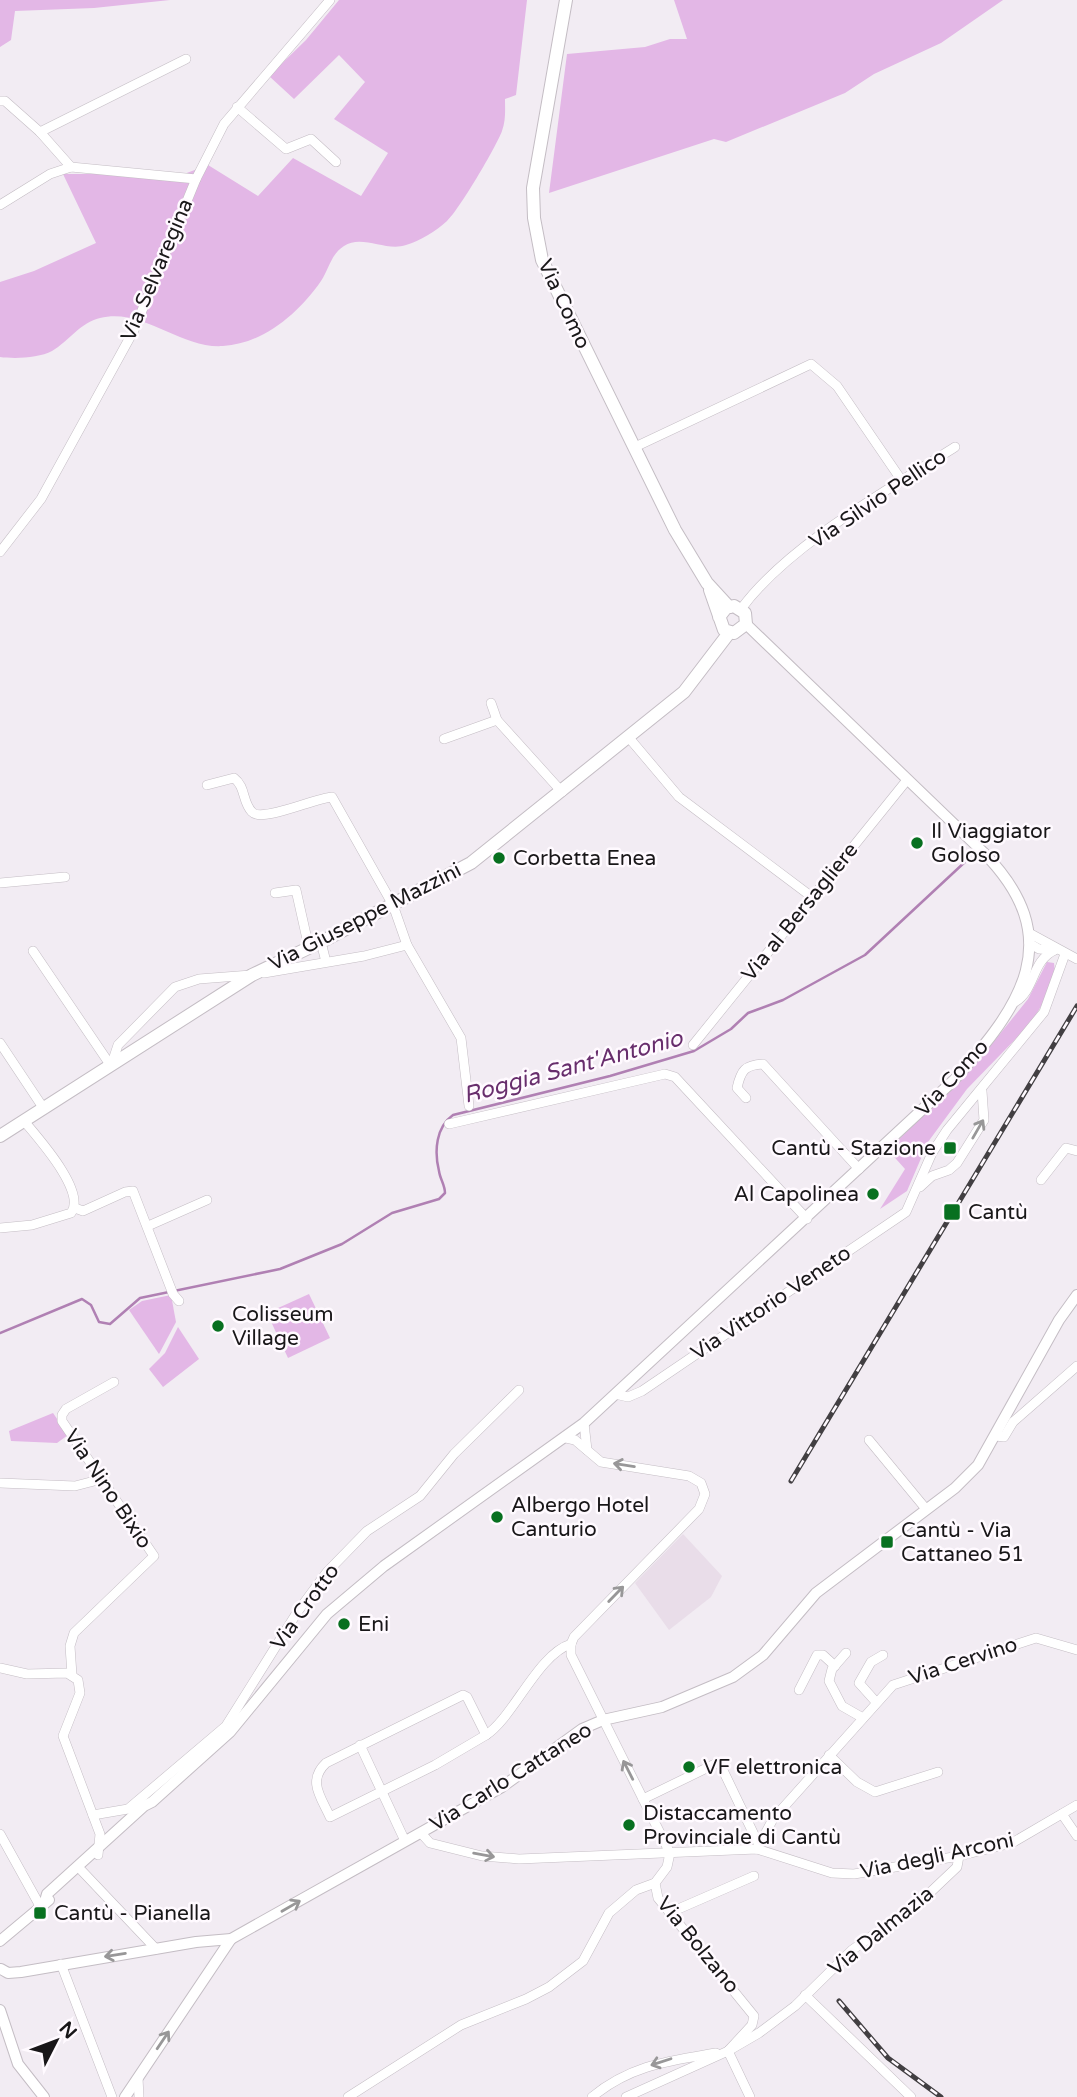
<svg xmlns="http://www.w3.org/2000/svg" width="1077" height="2097" font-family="'Varela Round',sans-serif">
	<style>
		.built { fill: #e9dde9 }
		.green { fill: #e3b7e6 }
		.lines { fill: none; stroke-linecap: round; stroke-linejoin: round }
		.stream { stroke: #b080b3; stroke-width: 2.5 }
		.minor-casing { stroke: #c4bdc4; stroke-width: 10 }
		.tertiary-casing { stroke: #c4bdc4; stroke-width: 12 }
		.secondary-casing { stroke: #c4bdc4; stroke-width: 14 }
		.minor { stroke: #fff; stroke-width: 9 }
		.tertiary { stroke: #fff; stroke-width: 10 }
		.secondary { stroke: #fff; stroke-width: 12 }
		.rail-casing { stroke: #423f42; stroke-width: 5 }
		.rail { stroke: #fffaff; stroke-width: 2.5; stroke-dasharray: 8; stroke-linecap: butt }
		.oneway { stroke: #989798 }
		.poi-dot { fill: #087020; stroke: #fffaff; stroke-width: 2.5 }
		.labels { text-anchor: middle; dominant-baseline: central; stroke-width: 5; stroke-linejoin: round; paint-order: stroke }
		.street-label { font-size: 21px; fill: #191719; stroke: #fffaff }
		.poi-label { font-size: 21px; fill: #191719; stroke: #fffaff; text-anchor: start }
		.water-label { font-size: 23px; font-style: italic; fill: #682e6d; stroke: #fffaff }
	</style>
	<rect width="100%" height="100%" fill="#f2ecf3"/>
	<polygon class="built" points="683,1534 722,1576 711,1597 669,1630 635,1583"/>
	<g class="green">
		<polygon points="0,0 170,0 94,8 15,11 11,40 0,47"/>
		<path d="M339,0H527L516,95L505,99C505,110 506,120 502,131C496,147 459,210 447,221C436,231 420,241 406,245C386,252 362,234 344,246C331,254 329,269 321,281C299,313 263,344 223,346C181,349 142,307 100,318C81,322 69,341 52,351C39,358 15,359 0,357V282L34,271L96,243L63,174H184L208,165L258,196L293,158L361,196L388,153L334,119L365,82L339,55L294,99L269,76L306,40Z"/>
		<polygon points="674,0 1003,0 941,43 874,74 845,93 726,142 714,139 549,193 567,54 645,47 670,39 687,39"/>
		<polygon points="1047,962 1054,963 1055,972 1043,1003 1031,1023 967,1089 928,1142 907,1191 880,1209 905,1169 888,1150 975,1065 1028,999"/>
		<polygon points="309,1294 330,1338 288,1358 267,1313"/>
		<polygon points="171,1295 176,1322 159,1354 129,1310 142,1301"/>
		<polygon points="178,1327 199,1359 163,1387 149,1369 165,1353"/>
		<polygon points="53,1413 68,1435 57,1443 11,1441 9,1431"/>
	</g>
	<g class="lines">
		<path class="stream" d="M0,1333L82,1299L91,1305L99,1322L110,1324L140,1298L280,1269L342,1244L392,1213L439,1199L445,1193C445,1185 440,1179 439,1171C434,1151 436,1127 453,1115L610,1076L694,1051L731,1029L748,1013L783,1000L865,955L966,861"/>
		<defs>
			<g id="minor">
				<polyline points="0,101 5,101 40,132 71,167"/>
				<polyline points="237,107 286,149 311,139 336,162"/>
				<polyline points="40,132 186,59"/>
				<polyline points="0,205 50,174 71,167 196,179"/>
				<polyline points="635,447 811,364 837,386 902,481"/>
				<polyline points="0,552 41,499 134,330 196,179 224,124 330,0"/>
				<path d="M741,609C788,545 888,490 955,447"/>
				<polyline points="491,703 497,720 562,792"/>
				<polyline points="444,739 497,720"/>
				<polyline points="630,739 679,797 812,897"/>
				<path d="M207,785L234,778C246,787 242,802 252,812C262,823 315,798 332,797L393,905L407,945"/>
				<polyline points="0,883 65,877"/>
				<polyline points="275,893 296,890 309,948"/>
				<polyline points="1029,933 1077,959"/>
				<polyline points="321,942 326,962"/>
				<polyline points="1029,943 1039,949 1054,950"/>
				<polyline points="33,951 111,1066"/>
				<polyline points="264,973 364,956 407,945 461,1038 469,1106"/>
				<path d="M1015,1002C1036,989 1031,961 1055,950"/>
				<polyline points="0,1043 44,1109"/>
				<polyline points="693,1045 907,780"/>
				<polyline points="111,1066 118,1045 175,987 199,979 251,975"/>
				<path d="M746,1098L737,1088C741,1070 745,1065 763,1064L859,1169"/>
				<polyline points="449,1124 665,1074 675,1077 807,1219"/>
				<polyline points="1041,1180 1066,1148 1077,1151"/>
				<polyline points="920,1187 932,1176 949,1170 957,1163 984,1120 982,1091"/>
				<polyline points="75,1208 83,1211 125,1192 133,1191 173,1294 179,1301"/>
				<polyline points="148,1226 207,1200"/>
				<path d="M0,1228L32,1225L71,1213C87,1192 38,1138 24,1121"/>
				<polyline points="615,1394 628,1397 642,1391 906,1212 932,1153 947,1130 1044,1012 1065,954"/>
				<polyline points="584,1423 587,1450"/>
				<polyline points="996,1436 1004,1437 1013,1422 1077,1366"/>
				<polyline points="566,1438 575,1440 601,1462 689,1476 701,1483 705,1494 699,1509 574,1637 571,1644"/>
				<polyline points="869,1440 926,1509"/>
				<polyline points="0,1483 75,1486 102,1479"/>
				<polyline points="571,1644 571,1655 670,1853 667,1867 655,1883 658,1898 754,2016 752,2025 728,2051"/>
				<polyline points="846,1653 832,1669 829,1681 842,1706 863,1718"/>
				<polyline points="0,1668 27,1674 67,1673 78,1680 80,1693 63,1736 100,1834 98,1855"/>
				<polyline points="72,1675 70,1646 74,1633 154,1556 62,1421 62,1415 66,1409 114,1382"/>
				<polyline points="799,1690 817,1655 823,1655 835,1666"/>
				<path d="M463,1695L467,1697L486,1735L435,1765L330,1817C321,1797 307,1781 326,1763Z"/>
				<polyline points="876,1702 859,1683 871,1662 883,1655"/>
				<path d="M486,1735C513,1718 538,1654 571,1644"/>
				<polyline points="360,1745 405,1841"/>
				<polyline points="829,1755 857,1782 875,1792 938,1772"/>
				<polyline points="643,1799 719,1762 758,1843"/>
				<polyline points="1062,1814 1077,1836"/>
				<polyline points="93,1815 128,1809 226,1726 298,1611 327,1572 367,1531 420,1496 454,1454 519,1390"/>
				<polyline points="421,1833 430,1843 482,1856 519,1859 757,1849 832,1873 854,1874 959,1856 1012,1843 1077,1805"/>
				<polyline points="0,1834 40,1906"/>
				<polyline points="757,1849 773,1819 893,1685 1036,1638 1077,1650"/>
				<polyline points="82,1871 156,1949"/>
				<polyline points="669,1913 754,1876"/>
				<polyline points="61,1964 112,2097"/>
				<polyline points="805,1995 911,2097"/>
				<polyline points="728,2051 750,2097"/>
				<polyline points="138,2078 139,2097"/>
				<polyline points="348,2097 461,2025 526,1999 549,1987 583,1961 609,1913 636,1890 655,1883"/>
				<path d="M592,2097C631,2065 669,2061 716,2053"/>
				<polyline points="626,2097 728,2051 759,2033 795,2006 852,1950 919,1903 957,1867 959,1856"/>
			</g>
			<g id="tertiary">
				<path d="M45,1901L47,1894L144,1806L152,1802L230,1732L327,1614L384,1566L584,1423L953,1081C1021,1006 1069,939 983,852L746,624"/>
				<polyline points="0,1941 49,1900"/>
				<polyline points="1,1969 8,1973 21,1972 196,1942 231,1939 502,1787 582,1729 603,1720 662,1707 733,1677 763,1655 816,1593 955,1488 978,1465 1059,1320 1077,1295"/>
				<polyline points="0,2010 18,2064 44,2097"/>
				<polyline points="125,2097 231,1939"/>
			</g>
			<g id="secondary">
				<polyline points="566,0 533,188 534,218 542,260 675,530 707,583 729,607"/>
				<polyline points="710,590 724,630 734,633 746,624 745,613 734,606 726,608 719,617"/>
				<polyline points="0,1136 252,975 321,942 471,863 684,692 729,633"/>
			</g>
		</defs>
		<use href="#minor" class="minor-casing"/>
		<use href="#tertiary" class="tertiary-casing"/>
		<use href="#secondary" class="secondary-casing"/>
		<use href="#minor" class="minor"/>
		<use href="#tertiary" class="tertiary"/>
		<use href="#secondary" class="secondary"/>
		<defs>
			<g id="rail">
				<polyline points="791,1481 1077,1006"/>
				<polyline points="839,2001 888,2058 941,2097"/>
			</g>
		</defs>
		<use href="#rail" class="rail-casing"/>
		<use href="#rail" class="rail"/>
	</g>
	<defs><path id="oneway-shaft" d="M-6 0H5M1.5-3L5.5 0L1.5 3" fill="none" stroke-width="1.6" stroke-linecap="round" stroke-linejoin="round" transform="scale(1.75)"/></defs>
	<g class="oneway">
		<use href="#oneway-shaft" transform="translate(978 1129) rotate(-60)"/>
		<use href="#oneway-shaft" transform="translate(624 1465) rotate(-171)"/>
		<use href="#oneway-shaft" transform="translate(616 1594) rotate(-46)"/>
		<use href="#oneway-shaft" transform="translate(628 1770) rotate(-117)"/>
		<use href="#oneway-shaft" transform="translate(484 1855) rotate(10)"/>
		<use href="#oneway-shaft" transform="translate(291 1906) rotate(-30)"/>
		<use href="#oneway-shaft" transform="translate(115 1955) rotate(171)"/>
		<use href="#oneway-shaft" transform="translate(163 2040) rotate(-56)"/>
		<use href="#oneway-shaft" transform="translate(661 2062) rotate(162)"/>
	</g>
	<g class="poi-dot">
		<circle cx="917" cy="843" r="7"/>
		<circle cx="499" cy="858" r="7"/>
		<rect x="943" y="1141" width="14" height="14" rx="3.5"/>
		<circle cx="873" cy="1194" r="7"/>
		<rect x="943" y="1203" width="18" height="18" rx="3.5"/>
		<circle cx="218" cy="1326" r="7"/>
		<circle cx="497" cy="1517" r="7"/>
		<rect x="880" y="1535" width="14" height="14" rx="3.5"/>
		<circle cx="344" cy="1624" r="7"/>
		<circle cx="689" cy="1767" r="7"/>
		<circle cx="629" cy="1825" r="7"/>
		<rect x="33" y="1906" width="14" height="14" rx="3.5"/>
	</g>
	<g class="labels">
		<g class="street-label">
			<text transform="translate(157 270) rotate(-67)">Via Selvaregina</text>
			<text transform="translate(564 304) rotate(65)">Via Como</text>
			<text transform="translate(878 499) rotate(-34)">Via Silvio Pellico</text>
			<text transform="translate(800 912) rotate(-51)">Via al Bersagliere</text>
			<text transform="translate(365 917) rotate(-27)">Via Giuseppe Mazzini</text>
			<text transform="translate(952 1078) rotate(-47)">Via Como</text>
			<text transform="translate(771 1303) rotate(-34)">Via Vittorio Veneto</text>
			<text transform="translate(108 1489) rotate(56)">Via Nino Bixio</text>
			<text transform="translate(305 1607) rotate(-54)">Via Crotto</text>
			<text transform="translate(963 1661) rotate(-18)">Via Cervino</text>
			<text transform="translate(511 1777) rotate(-32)">Via Carlo Cattaneo</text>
			<text transform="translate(937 1856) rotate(-12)">Via degli Arconi</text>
			<text transform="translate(881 1931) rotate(-39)">Via Dalmazia</text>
			<text transform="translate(698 1945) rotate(51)">Via Bolzano</text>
		</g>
		<g class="poi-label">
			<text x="931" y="831">Il Viaggiator<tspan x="931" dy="24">Goloso</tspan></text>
			<text x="513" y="858">Corbetta Enea</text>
			<text x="936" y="1148" text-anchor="end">Cantù - Stazione</text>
			<text x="859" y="1194" text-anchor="end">Al Capolinea</text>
			<text x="968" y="1212">Cantù</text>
			<text x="232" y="1314">Colisseum<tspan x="232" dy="24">Village</tspan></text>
			<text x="511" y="1505">Albergo Hotel<tspan x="511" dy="24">Canturio</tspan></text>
			<text x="901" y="1530">Cantù - Via<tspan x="901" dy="24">Cattaneo 51</tspan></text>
			<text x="358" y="1624">Eni</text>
			<text x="703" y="1767">VF elettronica</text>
			<text x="643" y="1813">Distaccamento<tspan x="643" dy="24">Provinciale di Cantù</tspan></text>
			<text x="54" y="1913">Cantù - Pianella</text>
		</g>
		<g class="water-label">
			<text transform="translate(573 1067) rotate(-15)">Roggia Sant'Antonio</text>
		</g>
	</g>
	<g transform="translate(56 2041) rotate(48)" stroke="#fffaff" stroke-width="5" paint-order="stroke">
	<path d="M0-5L12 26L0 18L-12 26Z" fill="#191719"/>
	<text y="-10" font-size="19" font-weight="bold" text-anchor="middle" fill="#191719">N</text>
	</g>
</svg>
